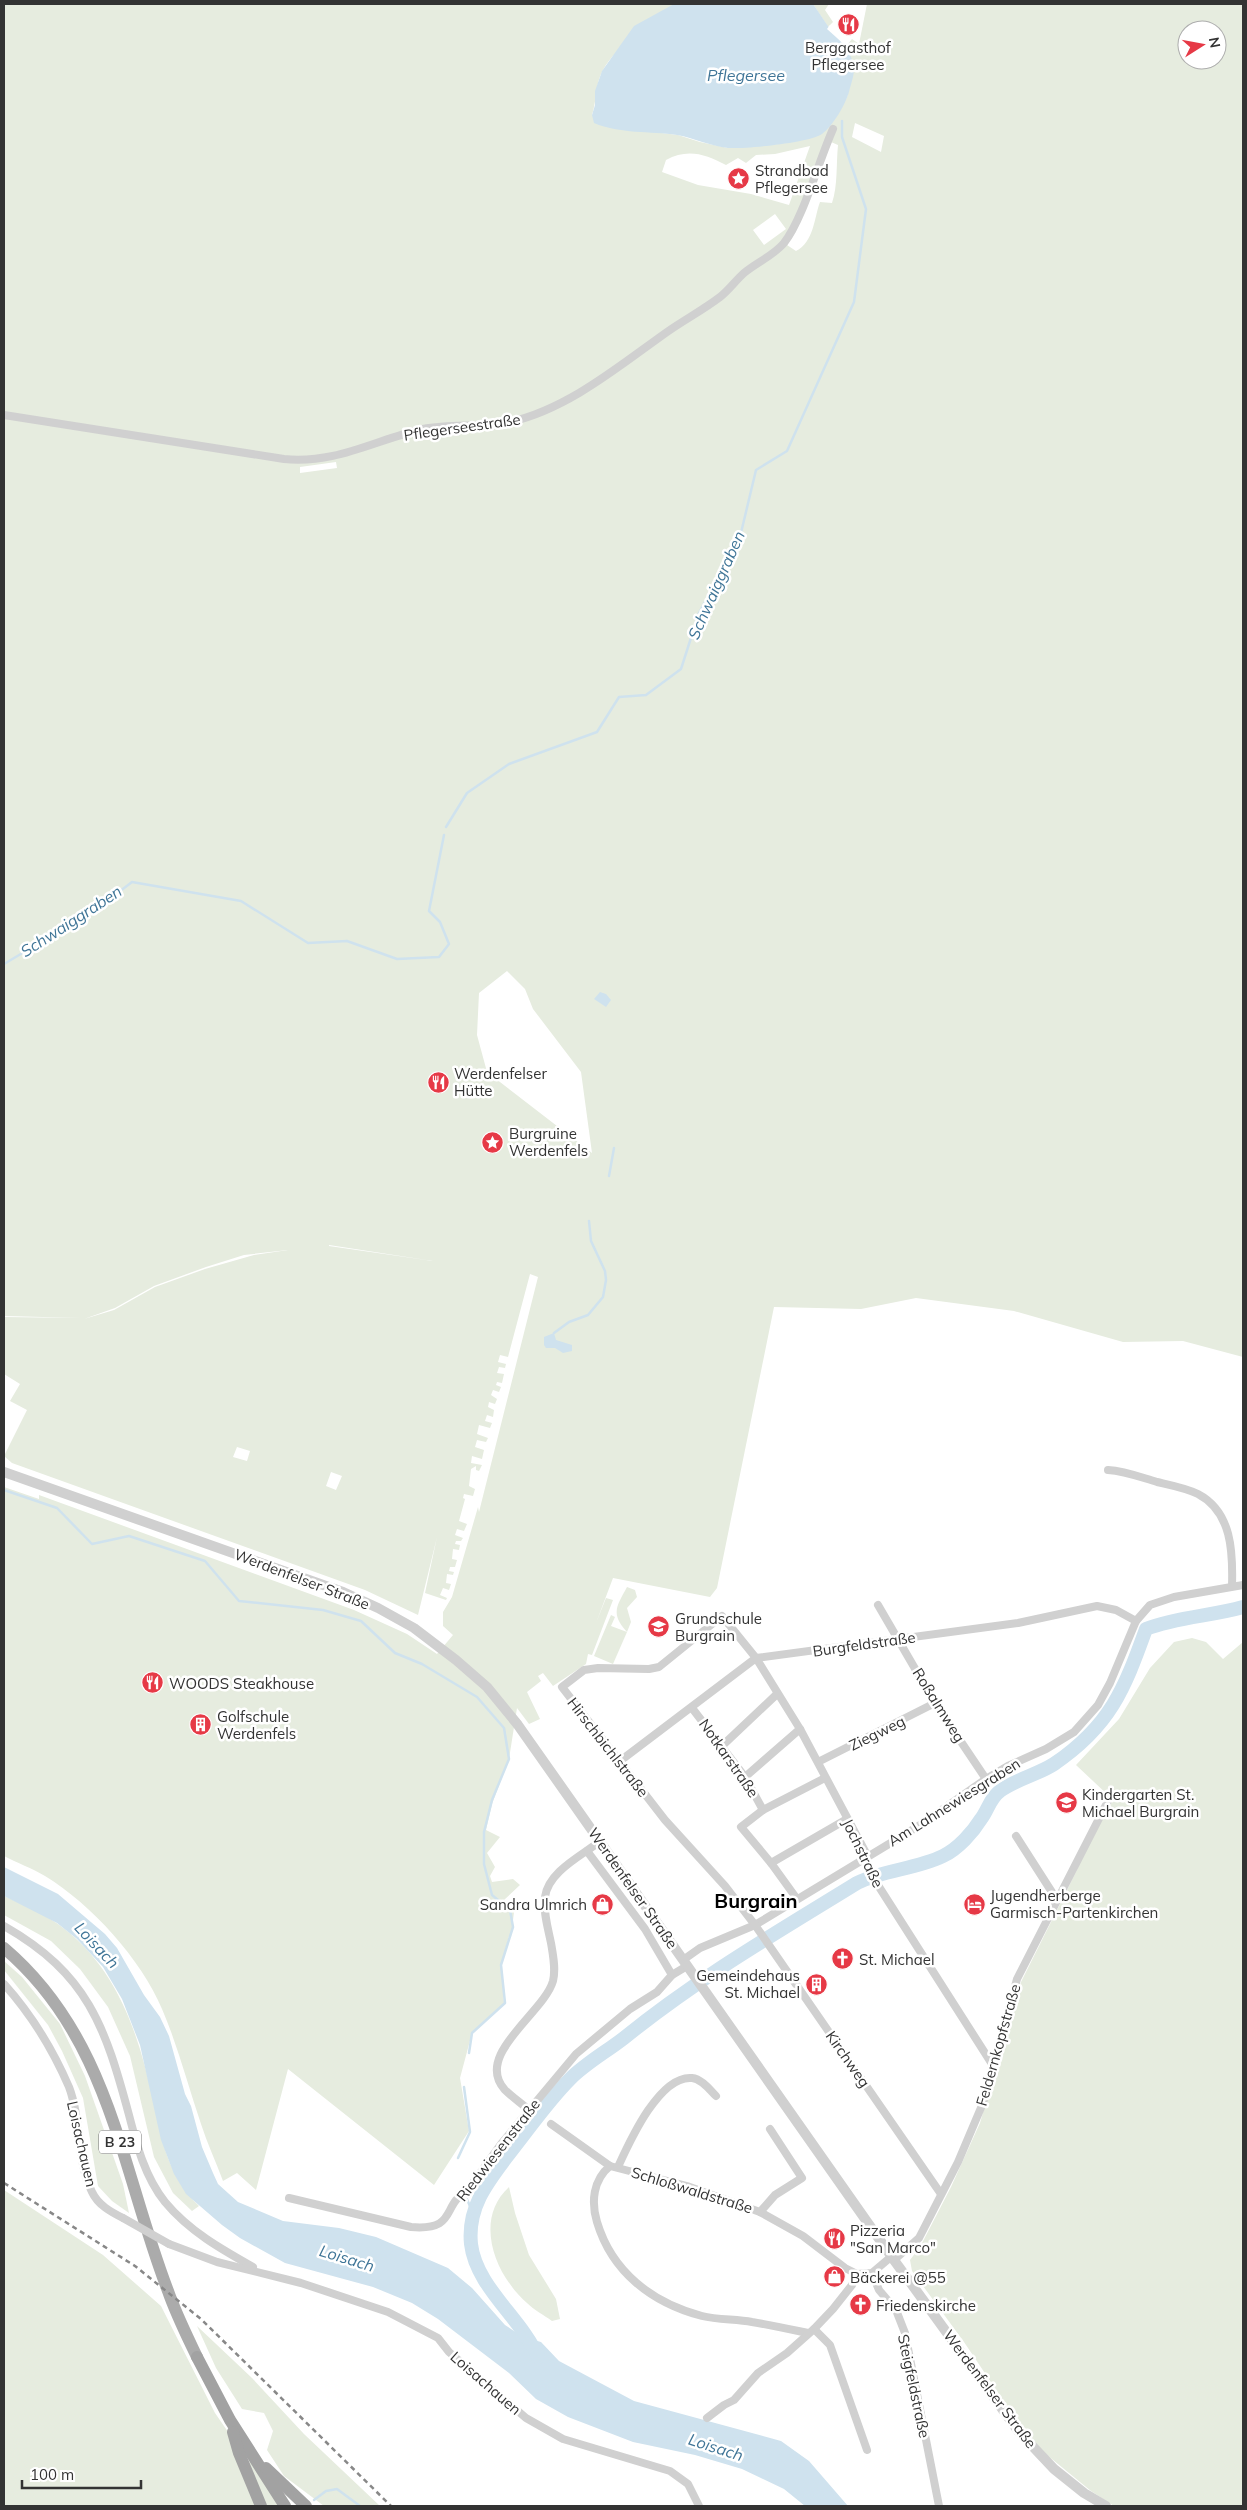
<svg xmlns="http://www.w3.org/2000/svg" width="1247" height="2510" font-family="Mulish,sans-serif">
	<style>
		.green { fill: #e6ecdf; fill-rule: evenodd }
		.water { fill: #cfe2ee }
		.pier { fill: #fff }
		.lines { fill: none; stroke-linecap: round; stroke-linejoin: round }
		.stream { stroke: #cfe2ee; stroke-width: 2.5 }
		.river { stroke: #cfe2ee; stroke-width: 14 }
		.minor { stroke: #d0d0d0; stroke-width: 8 }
		.tertiary { stroke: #d0d0d0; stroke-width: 10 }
		.primary { stroke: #ababab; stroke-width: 12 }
		.trunk { stroke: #a2a2a2; stroke-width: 12 }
		.rail { stroke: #888; stroke-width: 2.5; stroke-dasharray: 5 4; stroke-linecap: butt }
		.minor-bridge { stroke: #d0d0d0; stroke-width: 8 }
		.labels { text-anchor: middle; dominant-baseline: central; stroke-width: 5; stroke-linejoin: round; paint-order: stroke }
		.shield { fill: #fff; stroke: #707070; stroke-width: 1 }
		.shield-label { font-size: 14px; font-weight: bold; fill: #333 }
		.poi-label { font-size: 15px; fill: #333; stroke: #fff; text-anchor: start }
		.street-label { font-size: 15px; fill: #333; stroke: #fff }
		.water-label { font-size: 16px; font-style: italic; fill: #3f7597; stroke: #fff }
		.district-label { font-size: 20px; font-weight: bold; fill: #000; stroke: #fff }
	</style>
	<rect width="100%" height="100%" fill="#fff"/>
	<g class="green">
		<path d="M4,4H674C652,21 616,46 603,70C595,84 597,100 592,115L629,129L678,135L700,142L728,148L794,141L836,116L847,97L854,69L846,46L852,39L859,44L867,4H1243V1357L1183,1341L1123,1342L1014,1311L916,1298L861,1309L774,1307L717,1588L710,1597L613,1578L596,1623L606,1598L613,1600L592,1655L588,1654L586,1664L553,1686L543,1673L538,1676L541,1681L527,1692L540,1719L529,1724L517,1708L509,1759L492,1804L486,1830L500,1837L487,1853L495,1867L490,1876L492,1882L513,1879L520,1885L504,1900L514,1912L511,1937L509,1936L501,1965L504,2003L472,2033L460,2078L469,2131L434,2185L288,2069L256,2190L237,2173L223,2181C216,2162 207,2143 201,2124C188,2086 178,2046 162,2009C141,1959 91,1904 45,1876C32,1868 17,1863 4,1856V1487L39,1499V1495L354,1610L407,1634L437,1654L453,1635L443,1626V1612L452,1597L478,1507L479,1512L538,1277L530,1274L508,1357L500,1355L498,1362L506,1364L505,1368L499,1367L497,1373L504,1374L502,1383L497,1382L496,1385L501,1387L499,1392L493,1390L491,1395L497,1399L495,1404L489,1402L488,1407L494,1410L493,1417L487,1415L485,1421L492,1423L490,1428L479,1425L477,1434L488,1438L486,1442L477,1440L475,1447L484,1450L482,1459L472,1456L471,1463L482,1465L479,1471L476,1470V1466L471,1469L469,1486L475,1489L473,1496L464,1494L463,1498L465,1499L459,1521L467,1524L464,1531L457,1529L455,1535L463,1538L461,1541H456L455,1544L460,1545L459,1550L453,1549L452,1559L457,1560L455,1567H450L449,1571L454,1572L453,1575L447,1574L446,1583L451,1584L449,1590L443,1588L440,1595L447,1598L446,1600L425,1593L437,1537L418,1615L365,1590L12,1463L4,1456L27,1410L10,1401L20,1384L4,1374V1317L82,1318L4,1316ZM1187,30H1217V60H1187ZM855,123L884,136L881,152L852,137ZM831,142L838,145C836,165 838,185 832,203L820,202C814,218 814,242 796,251L787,245ZM810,146L789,205L751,194L698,185L662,172L666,160C687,148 706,154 726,165L738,158L746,163L756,155L775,154ZM775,214L786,229L764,245L753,230ZM336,462L337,468L300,473V467ZM507,971L525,989L533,1009L581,1072L592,1153L487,1072L477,1035L479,993ZM329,1245L433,1261L329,1246ZM288,1250L254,1255L205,1269L155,1287L114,1310L84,1319L115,1308L154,1286L206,1267L244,1255ZM237,1447L250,1451L247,1461L233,1457ZM331,1472L342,1476L336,1490L326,1486Z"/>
		<polygon points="813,4 829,4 825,10 833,22 828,27"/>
		<path d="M627,1587L635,1590L637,1597L627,1608L631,1622L627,1632C610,1613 617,1606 627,1587Z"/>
		<polygon points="611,1615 615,1617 611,1626 627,1632 613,1664 594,1656"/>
		<polygon points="1192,1638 1206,1642 1223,1659 1243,1642 1243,2506 1114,2506 1091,2491 1047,2455 1021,2427 964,2342 912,2271 910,2260 920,2247 951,2187 980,2123 1021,1982 1077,1870 1084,1848 1110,1797 1076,1765 1119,1719 1150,1668 1174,1642"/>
		<path d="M4,1896C22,1904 41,1912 58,1924C118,1967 139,2035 154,2104C162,2142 169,2177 199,2206L192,2211L173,2193L154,2157L130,2056L108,2007L80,1969L51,1941L4,1915Z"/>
		<polygon points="4,1961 22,1977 60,2024 85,2076 123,2184 129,2213 112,2201 98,2186 83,2098 62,2051 48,2025 4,1970"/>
		<path d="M509,2187L515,2213L529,2255L556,2299L560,2319L552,2321C544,2315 534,2310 527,2303C495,2275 473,2220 509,2187Z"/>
		<polygon points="4,2190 103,2255 161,2306 215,2413 244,2455 288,2506 4,2506"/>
		<polygon points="197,2326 252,2378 304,2434 380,2506 324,2506 284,2476 267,2450 273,2431 264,2413 242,2409 216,2368"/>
	</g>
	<g class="water">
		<path d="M674,4H813C819,12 824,21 830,29C839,41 849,47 853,63C856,72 851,83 849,92C845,105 833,126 822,134C809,143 745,149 728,148C710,146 694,138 677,135C650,131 620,134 594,123L592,115L595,105V91L602,71L634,26Z"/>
		<polygon points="600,992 606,994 611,1000 606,1007 594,999"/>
		<polygon points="554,1333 556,1340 572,1345 572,1351 563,1353 555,1348 546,1348 544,1345 544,1337"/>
		<polygon points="4,1867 58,1894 105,1934 117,1948 144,1995 160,2017 169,2036 185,2094 191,2106 202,2147 213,2173 218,2184 238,2202 283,2221 339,2228 376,2237 448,2268 472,2288 505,2325 523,2337 541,2342 559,2361 634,2401 781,2441 809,2461 848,2506 805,2506 784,2489 742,2469 695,2455 633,2442 568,2417 536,2399 509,2373 438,2319 412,2303 373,2287 285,2263 240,2238 222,2225 186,2194 174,2174 161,2140 140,2045 122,1999 103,1967 77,1939 57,1923 4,1896"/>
	</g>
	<polygon class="pier" points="830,25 844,38 848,44 846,46 827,29"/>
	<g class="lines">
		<g class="stream">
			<polyline points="446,827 467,793 509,764 597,732 619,697 646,695 681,669 699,613 740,537 756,470 787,451 854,302 866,209 842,137 842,121"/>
			<polyline points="4,964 98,908 132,882 241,901 308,943 347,941 397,959 439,957 449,944 440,922 429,911 444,835"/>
			<polyline points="609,1176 614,1148"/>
			<polyline points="554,1333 569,1322 588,1315 603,1297 606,1280 605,1271 591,1241 589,1221"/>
			<polyline points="4,1490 57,1508 92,1544 129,1536 205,1561 239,1601 323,1610 361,1621 395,1653 422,1664 477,1697 504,1728 509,1759 492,1800 484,1832 484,1864 492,1895 510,1910 513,1927 501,1965 505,2003 472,2033 469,2053"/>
			<polyline points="458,2158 470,2132 464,2087"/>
			<polyline points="462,2188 473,2213"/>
			<polyline points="314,2500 326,2491 337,2489 360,2506"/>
		</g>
		<path class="river" d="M538,2357C522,2319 476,2287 471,2244C467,2205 490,2179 512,2150C531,2126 548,2101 570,2079C586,2063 606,2052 624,2038C698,1978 776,1933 857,1883C884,1870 916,1869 943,1856C958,1849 973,1832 981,1819C988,1810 990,1798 1000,1791C1016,1779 1037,1775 1054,1764C1110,1726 1124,1690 1146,1629C1176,1617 1212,1616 1243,1607"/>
		<g class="minor">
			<path d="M4,415L284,459C337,464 374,440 423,429C452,423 481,428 510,422C568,409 619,366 667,332C684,320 703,310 720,297C729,290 736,280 744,273C757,262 773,256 784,243C803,219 819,160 833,129"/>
			<path d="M1108,1470C1125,1471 1140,1477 1157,1482C1170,1485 1186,1488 1198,1494C1232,1512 1233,1552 1232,1586"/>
			<polyline points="878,1605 935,1703 986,1779"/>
			<polyline points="692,1708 745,1777 763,1810 741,1827 771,1863 797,1899"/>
			<polyline points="723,1745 777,1694"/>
			<polyline points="620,1761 756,1658 1018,1623 1097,1606 1116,1610 1136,1621"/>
			<polyline points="818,1762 935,1703"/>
			<polyline points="745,1777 800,1729"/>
			<polyline points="763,1810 825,1778"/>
			<polyline points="1016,1836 1057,1900"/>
			<polyline points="587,1851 645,1929 672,1975"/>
			<polyline points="771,1863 847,1819"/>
			<path d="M4,1926C88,1974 105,2026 129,2115C137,2146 145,2177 165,2202C189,2231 221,2249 253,2267"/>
			<polyline points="683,1960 700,1948 755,1925 917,1827 986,1779 1008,1766 1046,1749 1074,1732 1098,1705 1110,1683 1136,1621 1150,1605 1174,1597 1243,1585"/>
			<path d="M4,1984C31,2014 53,2050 69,2087C82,2121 76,2160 92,2192C98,2205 111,2212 123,2218"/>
			<path d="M529,2110C521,2103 512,2097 505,2090C473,2055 544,2013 553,1981C556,1969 553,1955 551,1943C548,1928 543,1912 545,1897C548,1872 581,1856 599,1842"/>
			<polyline points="551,2124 610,2166 687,2186 760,2212 803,2236 845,2268 857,2274"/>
			<path d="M610,2166C593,2180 591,2202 597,2222C612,2272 652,2303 702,2316C718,2320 736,2319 752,2322C771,2325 789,2329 808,2333"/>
			<path d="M618,2167C629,2143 659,2075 692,2078C702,2079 710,2090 716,2096"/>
			<polyline points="941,2194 755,1925 725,1886 665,1820 562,1687 584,1670 598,1668 649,1669 659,1667 722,1616 756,1658 800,1729 867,1855 867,1868 992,2064"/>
			<path d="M289,2198L411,2227C458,2231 441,2205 467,2191L501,2144L576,2054L630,2009L657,1992L672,1975L687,1966"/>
			<polyline points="760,2212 775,2195 802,2178 770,2129"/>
			<polyline points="169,2244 217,2262 301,2283 388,2312 438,2338 449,2352 526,2418 563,2439 670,2471 688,2484 699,2506"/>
			<polyline points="894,2260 919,2238 958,2162 983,2103 1017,1979 1110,1797"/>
			<polyline points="872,2273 879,2290 896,2310 905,2333 939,2506"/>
			<polyline points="857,2274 872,2273 892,2256"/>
			<polyline points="814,2329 830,2345 867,2450"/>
			<polyline points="707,2418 724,2405 734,2400 758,2373 787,2353 814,2329 833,2309 852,2285 857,2274"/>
		</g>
		<polyline class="tertiary" points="4,1472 343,1592 378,1608 414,1628 456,1660 487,1687 518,1725 894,2260 1019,2432 1054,2469 1084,2493 1106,2506"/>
		<path class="primary" d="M4,1948C110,2038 121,2169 168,2291C176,2314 187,2336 197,2357"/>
		<g class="trunk">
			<polyline points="197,2357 230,2420 285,2506"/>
			<polyline points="233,2432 239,2453 261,2506"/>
			<polyline points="266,2468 306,2506"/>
		</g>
		<polyline class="rail" points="4,2183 135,2266 201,2319 391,2506"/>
		<polyline class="minor-bridge" points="123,2218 169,2244"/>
	</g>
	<defs>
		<symbol id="restaurant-disc" viewBox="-11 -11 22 22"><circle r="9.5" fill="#e63946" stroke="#fff"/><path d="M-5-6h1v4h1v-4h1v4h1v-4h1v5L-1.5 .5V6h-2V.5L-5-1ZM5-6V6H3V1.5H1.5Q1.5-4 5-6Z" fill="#fff"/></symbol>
		<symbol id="sight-disc" viewBox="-11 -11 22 22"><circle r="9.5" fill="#e63946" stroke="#fff"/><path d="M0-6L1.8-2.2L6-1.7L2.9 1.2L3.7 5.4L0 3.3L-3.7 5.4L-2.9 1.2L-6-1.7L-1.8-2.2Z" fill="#fff"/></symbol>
		<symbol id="school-disc" viewBox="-11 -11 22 22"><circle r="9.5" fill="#e63946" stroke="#fff"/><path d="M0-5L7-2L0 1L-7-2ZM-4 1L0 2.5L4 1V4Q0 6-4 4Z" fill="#fff"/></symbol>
		<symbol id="building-disc" viewBox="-11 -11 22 22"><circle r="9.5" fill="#e63946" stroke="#fff"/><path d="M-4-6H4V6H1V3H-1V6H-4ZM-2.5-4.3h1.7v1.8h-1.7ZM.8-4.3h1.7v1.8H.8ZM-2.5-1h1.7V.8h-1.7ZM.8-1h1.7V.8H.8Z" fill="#fff"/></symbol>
		<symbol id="shop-disc" viewBox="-11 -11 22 22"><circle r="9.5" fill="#e63946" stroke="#fff"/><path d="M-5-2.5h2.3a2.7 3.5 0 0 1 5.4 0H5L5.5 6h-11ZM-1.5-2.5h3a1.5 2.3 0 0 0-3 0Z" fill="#fff"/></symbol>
		<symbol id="hotel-disc" viewBox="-11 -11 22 22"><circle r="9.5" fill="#e63946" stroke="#fff"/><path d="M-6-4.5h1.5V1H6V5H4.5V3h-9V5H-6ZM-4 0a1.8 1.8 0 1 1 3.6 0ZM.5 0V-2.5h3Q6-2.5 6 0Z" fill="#fff"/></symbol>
		<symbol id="church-disc" viewBox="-11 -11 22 22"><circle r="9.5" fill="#e63946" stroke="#fff"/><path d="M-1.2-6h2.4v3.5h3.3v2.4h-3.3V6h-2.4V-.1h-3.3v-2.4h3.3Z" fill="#fff"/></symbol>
	</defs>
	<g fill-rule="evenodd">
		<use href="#restaurant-disc" x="836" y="12" width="25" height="25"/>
		<use href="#sight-disc" x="726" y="166" width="25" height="25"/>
		<use href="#restaurant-disc" x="426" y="1070" width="25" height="25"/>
		<use href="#sight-disc" x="480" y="1130" width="25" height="25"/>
		<use href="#school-disc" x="646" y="1614" width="25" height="25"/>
		<use href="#restaurant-disc" x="140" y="1670" width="25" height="25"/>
		<use href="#building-disc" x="188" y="1712" width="25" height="25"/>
		<use href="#school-disc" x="1054" y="1790" width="25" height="25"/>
		<use href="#shop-disc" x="590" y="1892" width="25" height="25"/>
		<use href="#hotel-disc" x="962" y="1892" width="25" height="25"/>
		<use href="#church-disc" x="830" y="1946" width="25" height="25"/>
		<use href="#building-disc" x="804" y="1972" width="25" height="25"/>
		<use href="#restaurant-disc" x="822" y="2226" width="25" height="25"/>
		<use href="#shop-disc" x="822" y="2264" width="25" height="25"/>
		<use href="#church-disc" x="848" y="2292" width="25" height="25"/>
	</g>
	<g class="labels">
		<rect class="shield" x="99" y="2130.5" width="42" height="23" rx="4"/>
		<g class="shield-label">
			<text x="120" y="2142">B 23</text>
		</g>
		<g class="poi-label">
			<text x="848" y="47" text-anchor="middle">Berggasthof<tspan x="848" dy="17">Pflegersee</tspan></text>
			<text x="755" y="170">Strandbad<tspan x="755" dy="17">Pflegersee</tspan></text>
			<text x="454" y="1073">Werdenfelser<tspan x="454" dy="17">Hütte</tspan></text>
			<text x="509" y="1133">Burgruine<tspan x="509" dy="17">Werdenfels</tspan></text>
			<text x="675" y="1618">Grundschule<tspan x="675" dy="17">Burgrain</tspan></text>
			<text x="169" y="1683">WOODS Steakhouse</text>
			<text x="217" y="1716">Golfschule<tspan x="217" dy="17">Werdenfels</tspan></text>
			<text x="1082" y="1794">Kindergarten St.<tspan x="1082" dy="17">Michael Burgrain</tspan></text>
			<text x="990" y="1895">Jugendherberge<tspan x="990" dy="17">Garmisch-Partenkirchen</tspan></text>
			<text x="587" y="1904" text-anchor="end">Sandra Ulmrich</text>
			<text x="859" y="1959">St. Michael</text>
			<text x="800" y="1975" text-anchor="end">Gemeindehaus<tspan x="800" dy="17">St. Michael</tspan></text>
			<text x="850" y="2230">Pizzeria<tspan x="850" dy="17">"San Marco"</tspan></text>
			<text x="850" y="2277">Bäckerei @55</text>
			<text x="876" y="2305">Friedenskirche</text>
		</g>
		<g class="street-label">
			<text transform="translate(462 427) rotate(-8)">Pflegerseestraße</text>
			<text transform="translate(302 1579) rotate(21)">Werdenfelser Straße</text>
			<text transform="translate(864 1644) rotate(-8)">Burgfeldstraße</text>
			<text transform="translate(939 1705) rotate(58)">Roßalmweg</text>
			<text transform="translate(877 1733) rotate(-26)">Ziegweg</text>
			<text transform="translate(608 1747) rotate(52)">Hirschbichlstraße</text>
			<text transform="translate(729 1758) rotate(55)">Notkarstraße</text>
			<text transform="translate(954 1802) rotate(-32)">Am Lahnewiesgraben</text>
			<text transform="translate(863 1853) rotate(64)">Jochstraße</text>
			<text transform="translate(633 1888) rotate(55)">Werdenfelser Straße</text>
			<text transform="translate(998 2045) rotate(-74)">Feldernkopfstraße</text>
			<text transform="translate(848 2059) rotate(55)">Kirchweg</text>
			<text transform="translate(82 2144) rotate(77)">Loisachauen</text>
			<text transform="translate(498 2150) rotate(-52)">Riedwiesenstraße</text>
			<text transform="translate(692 2190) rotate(17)">Schloßwaldstraße</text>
			<text transform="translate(486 2383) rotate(41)">Loisachauen</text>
			<text transform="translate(914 2386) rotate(78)">Steigfeldstraße</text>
			<text transform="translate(990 2389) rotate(53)">Werdenfelser Straße</text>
		</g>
		<g class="water-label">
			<text x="746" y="75">Pflegersee</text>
			<text transform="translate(716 585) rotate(-66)">Schwaiggraben</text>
			<text transform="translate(71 921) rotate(-33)">Schwaiggraben</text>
			<text transform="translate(97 1945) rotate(47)">Loisach</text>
			<text transform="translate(347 2258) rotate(17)">Loisach</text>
			<text transform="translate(716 2447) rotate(18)">Loisach</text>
		</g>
		<g class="district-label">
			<text x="756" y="1900">Burgrain</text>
		</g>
	</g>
	<rect width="1247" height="2510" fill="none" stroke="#333333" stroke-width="10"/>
	<g transform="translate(1202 45) rotate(79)"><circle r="24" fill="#ffffff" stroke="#adadad"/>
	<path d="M0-4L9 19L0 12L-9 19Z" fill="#e63946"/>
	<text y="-8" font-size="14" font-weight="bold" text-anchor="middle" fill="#333333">N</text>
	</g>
	<path d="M22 2480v8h119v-8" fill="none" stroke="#333333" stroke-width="2.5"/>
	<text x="30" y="2480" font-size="15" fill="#333333" stroke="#ffffff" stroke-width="4" paint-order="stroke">100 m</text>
</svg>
